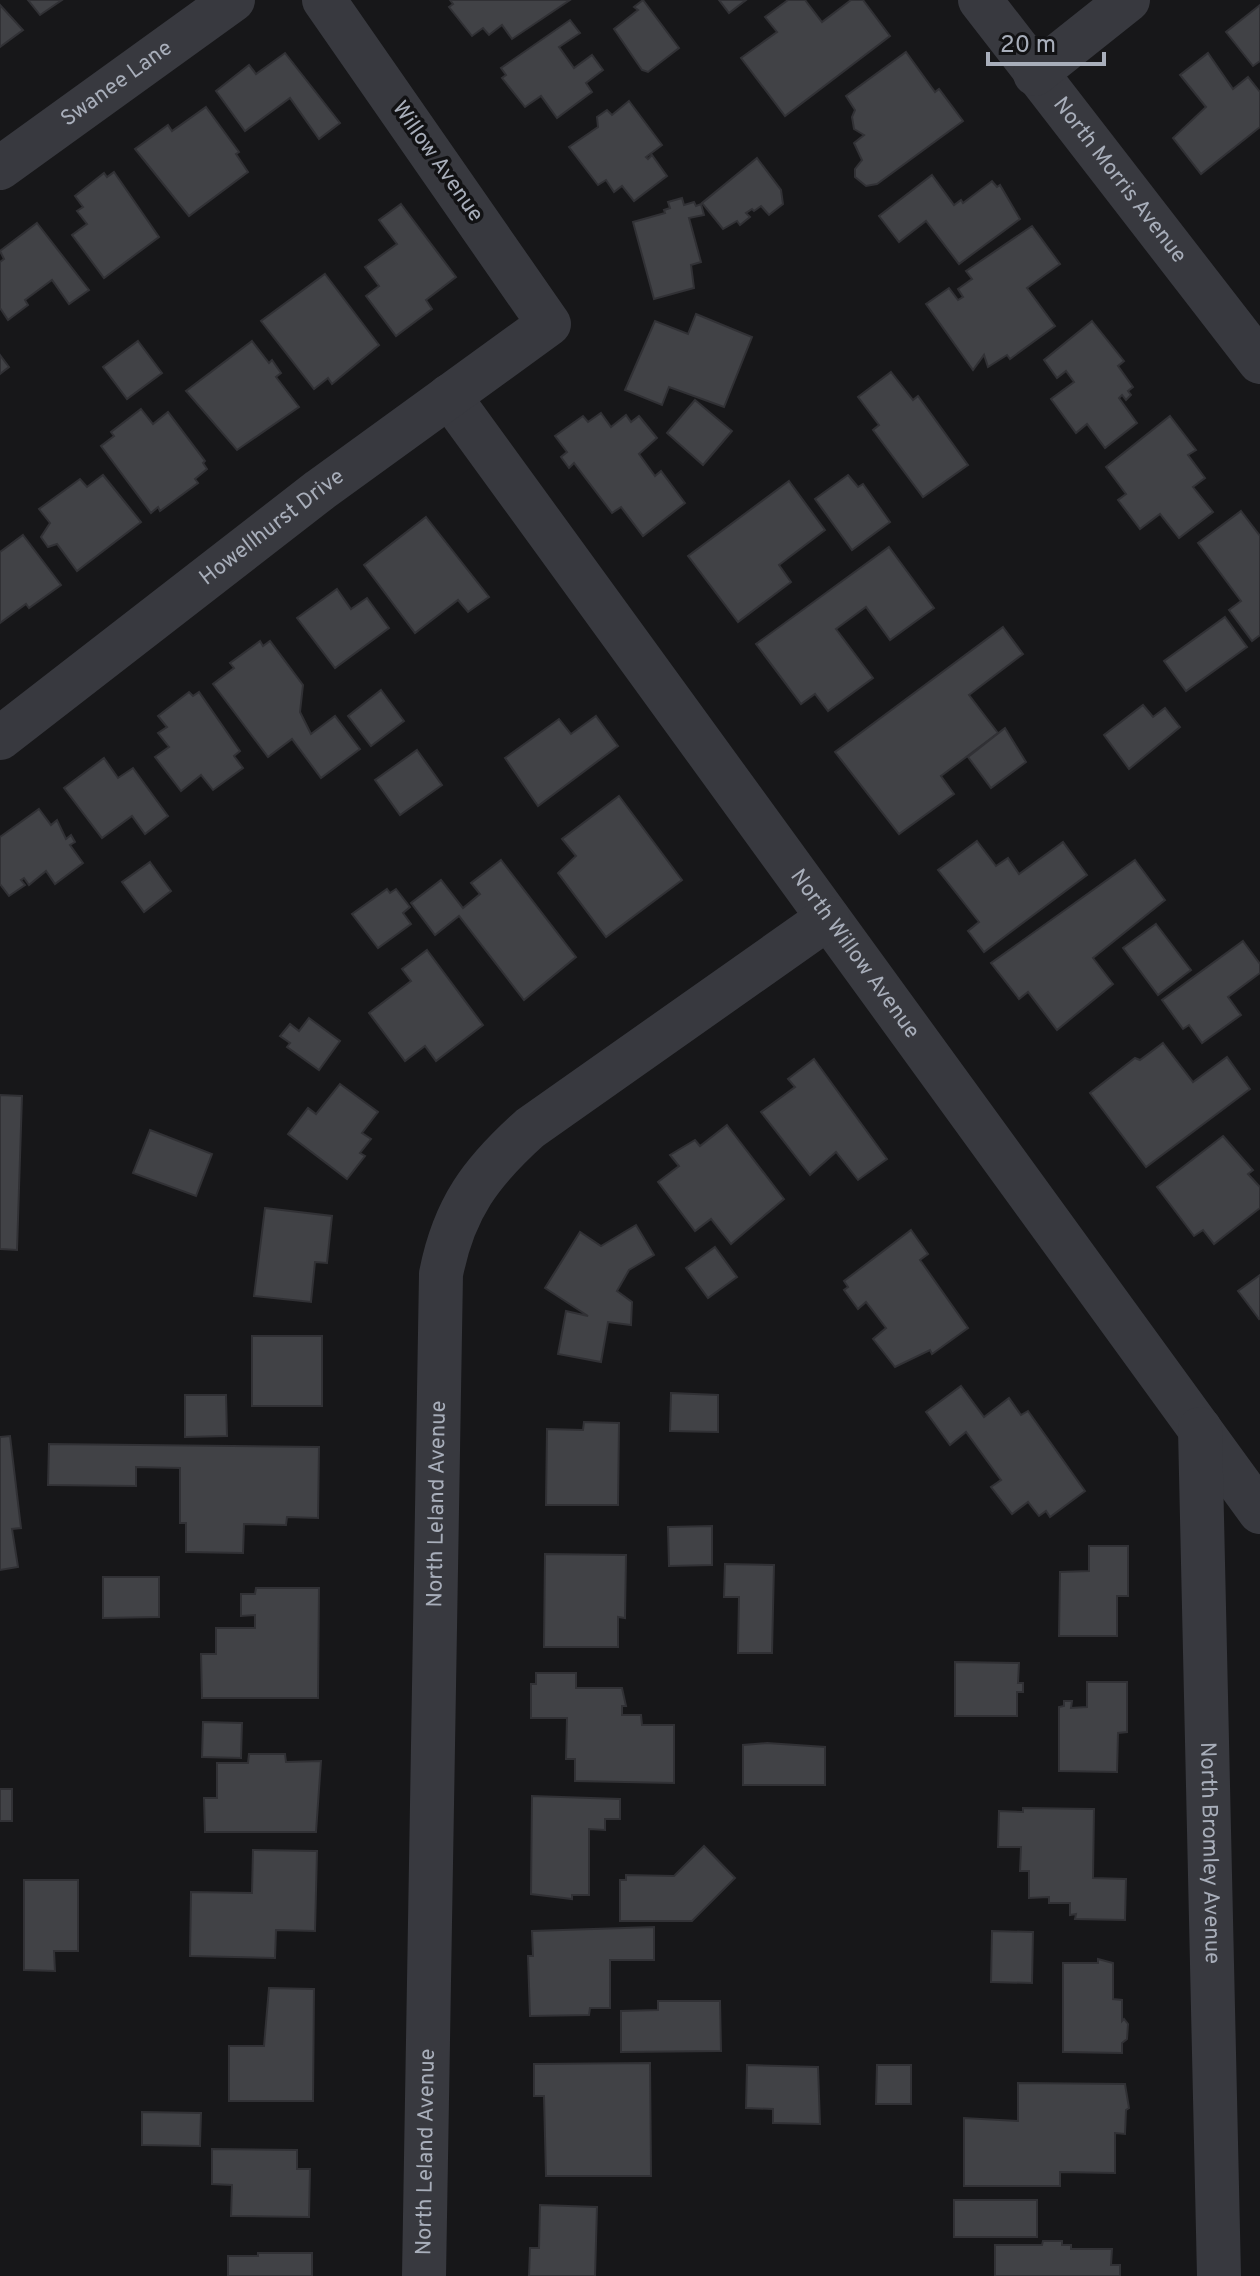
<svg xmlns="http://www.w3.org/2000/svg" width="1260" height="2276" font-family="Overpass,sans-serif">
	<style>
		.building { fill: #414246; stroke: #313135; stroke-width: 2 }
		.lines { fill: none; stroke-linecap: round; stroke-linejoin: round }
		.street { stroke: #38393f; stroke-width: 44 }
		.labels { text-anchor: middle; dominant-baseline: central; stroke-width: 7; stroke-linejoin: round; paint-order: stroke }
		.street-label { font-size: 22px; fill: #a8aeba; stroke: #121214 }
	</style>
	<rect width="100%" height="100%" fill="#171719"/>
	<g class="building">
		<polygon points="28,0 62,0 40,15"/>
		<polygon points="450,0 570,0 512,39 502,25 489,35 483,28 472,36 449,7 453,4"/>
		<polygon points="643,0 679,48 648,72 642,70 614,29 638,10 634,7"/>
		<polygon points="719,0 746,0 729,13"/>
		<polygon points="788,0 805,0 822,22 851,0 863,0 890,36 785,116 741,58 777,32 765,17"/>
		<polygon points="0,5 23,30 0,47"/>
		<polygon points="1260,5 1260,61 1253,66 1226,32"/>
		<polygon points="570,20 580,33 559,47 574,68 592,55 603,70 586,83 592,92 557,118 541,96 525,107 502,78 506,75 501,68"/>
		<polygon points="906,52 935,92 939,89 963,121 877,184 866,186 855,177 855,169 862,160 854,143 864,135 854,129 852,117 855,110 846,96"/>
		<polygon points="285,53 340,123 319,139 290,98 245,131 216,91 249,65 256,74"/>
		<polygon points="1208,53 1233,89 1248,77 1260,92 1260,127 1201,174 1173,138 1206,107 1180,75"/>
		<polygon points="629,101 662,145 646,157 648,159 652,155 667,176 634,201 622,186 614,192 606,180 598,185 569,147 598,127 597,117 607,110 612,115"/>
		<polygon points="206,107 239,152 236,154 248,172 189,216 135,149 168,125 172,131"/>
		<polygon points="757,158 781,190 783,204 769,215 761,206 754,211 752,209 746,213 750,217 740,225 737,221 723,229 702,203"/>
		<polygon points="114,172 159,237 104,278 72,235 87,224 77,211 83,207 75,196 104,173 107,177"/>
		<polygon points="932,175 954,205 961,200 963,203 992,181 997,187 1000,185 1020,219 959,264 926,221 899,242 879,216"/>
		<polygon points="682,198 684,205 694,202 696,206 701,204 704,215 689,218 701,262 691,265 694,288 654,299 633,222 665,213 664,210 670,208 668,202"/>
		<polygon points="401,204 456,277 426,300 432,309 396,336 366,296 379,286 365,267 397,244 379,220"/>
		<polygon points="37,223 89,290 69,304 52,280 25,300 28,305 8,320 0,308 0,262 4,259 0,251"/>
		<polygon points="1032,226 1060,264 1027,288 1055,326 1010,359 1007,355 988,367 984,355 973,370 926,304 949,288 958,300 963,297 958,289 972,279 966,271"/>
		<polygon points="325,274 379,345 332,384 328,378 314,389 261,321"/>
		<polygon points="696,314 752,337 724,407 669,387 662,405 625,390 655,321 688,334"/>
		<polygon points="1092,321 1124,361 1118,366 1133,387 1128,391 1131,395 1126,400 1122,395 1119,398 1137,423 1105,448 1087,424 1076,433 1051,399 1074,382 1066,371 1057,378 1044,360"/>
		<polygon points="138,341 162,373 127,399 103,367"/>
		<polygon points="252,341 269,363 272,360 281,373 276,377 299,407 237,450 186,391"/>
		<polygon points="0,355 9,367 0,374"/>
		<polygon points="891,372 913,400 918,396 968,465 923,497 873,430 879,425 858,397"/>
		<polygon points="695,400 732,431 703,465 667,433"/>
		<polygon points="141,409 153,424 168,412 205,461 203,463 207,469 195,479 198,483 160,511 158,507 151,513 101,446 114,436 111,432"/>
		<polygon points="601,413 611,427 626,415 631,422 639,416 657,438 639,454 655,476 661,471 685,503 643,536 621,507 612,513 574,463 569,468 561,457 567,452 555,436 583,416 588,422"/>
		<polygon points="1170,416 1196,450 1188,455 1205,478 1193,487 1213,512 1179,538 1160,514 1140,529 1118,500 1126,494 1106,467"/>
		<polygon points="103,475 141,522 77,571 57,544 48,547 41,537 50,523 39,509 80,479 87,487"/>
		<polygon points="848,475 858,487 863,484 890,522 852,550 815,499"/>
		<polygon points="789,481 825,530 779,565 791,582 738,622 688,556"/>
		<polygon points="1241,511 1260,536 1260,635 1252,641 1229,610 1241,601 1198,543"/>
		<polygon points="426,517 489,597 468,612 458,600 415,633 364,565"/>
		<polygon points="23,535 61,585 29,608 26,604 0,623 0,552"/>
		<polygon points="889,547 934,608 890,640 866,607 836,629 873,678 828,711 815,694 801,704 756,644"/>
		<polygon points="337,589 351,609 367,598 389,628 335,668 297,618"/>
		<polygon points="1225,617 1247,647 1186,691 1164,661"/>
		<polygon points="1003,627 1023,654 969,695 998,733 941,776 954,794 899,834 835,752"/>
		<polygon points="260,641 263,646 270,641 303,685 300,712 311,734 335,716 360,749 321,778 292,739 268,757 213,684 234,668 230,663"/>
		<polygon points="381,690 404,721 371,746 348,716"/>
		<polygon points="189,692 193,696 199,692 240,751 234,756 243,768 213,790 201,775 181,791 155,757 169,747 158,733 167,727 158,716"/>
		<polygon points="1143,705 1153,717 1165,708 1180,727 1129,769 1104,735"/>
		<polygon points="596,716 618,746 538,806 505,758 559,719 571,734"/>
		<polygon points="1005,728 1026,762 991,788 968,757"/>
		<polygon points="417,750 442,785 400,815 375,780"/>
		<polygon points="104,758 118,778 133,768 168,816 145,834 132,816 102,838 64,788"/>
		<polygon points="619,796 682,880 606,937 558,873 576,856 562,839"/>
		<polygon points="39,809 51,825 57,820 66,839 71,835 75,842 70,845 83,863 55,884 46,871 29,885 24,878 21,880 25,885 9,896 0,884 0,837"/>
		<polygon points="977,841 996,866 1008,858 1019,874 1063,842 1087,875 984,952 968,931 979,922 938,870"/>
		<polygon points="501,860 576,957 524,1000 459,916 435,935 411,903 441,880 463,908 480,894 471,883"/>
		<polygon points="1135,860 1165,900 1093,958 1113,984 1057,1030 1028,992 1019,999 991,963"/>
		<polygon points="150,862 171,891 144,912 122,882"/>
		<polygon points="387,889 390,893 396,889 410,907 403,913 411,924 378,948 352,914"/>
		<polygon points="1156,924 1191,970 1158,995 1123,948"/>
		<polygon points="1243,941 1260,964 1260,973 1228,997 1241,1015 1202,1043 1189,1025 1183,1029 1162,1000"/>
		<polygon points="427,950 483,1025 436,1061 425,1046 405,1061 369,1013 411,981 402,969"/>
		<polygon points="309,1018 340,1041 319,1070 287,1047 290,1043 280,1036 290,1024 299,1031"/>
		<polygon points="1163,1043 1193,1082 1227,1057 1250,1089 1146,1167 1090,1093 1135,1058 1140,1060"/>
		<polygon points="814,1059 887,1159 858,1180 836,1152 810,1175 761,1112 795,1087 788,1079"/>
		<polygon points="340,1084 378,1112 362,1133 371,1139 360,1153 365,1156 347,1179 288,1134 308,1108 316,1114"/>
		<polygon points="0,1095 22,1096 17,1250 0,1249"/>
		<polygon points="727,1125 784,1199 731,1244 711,1219 695,1231 658,1182 679,1166 670,1155 695,1140 700,1146"/>
		<polygon points="150,1130 212,1154 196,1196 133,1173"/>
		<polygon points="1223,1136 1253,1170 1248,1174 1260,1187 1260,1208 1214,1244 1203,1230 1194,1236 1157,1187"/>
		<polygon points="265,1208 332,1216 327,1263 315,1262 311,1302 254,1296"/>
		<polygon points="636,1225 654,1255 629,1270 617,1291 632,1302 631,1325 608,1322 601,1362 558,1354 566,1311 588,1316 545,1288 580,1232 601,1246"/>
		<polygon points="911,1230 928,1254 920,1260 968,1328 932,1354 930,1350 895,1367 873,1339 886,1328 866,1302 858,1309 844,1290 848,1287 844,1281"/>
		<polygon points="715,1247 737,1277 708,1298 686,1268"/>
		<polygon points="1260,1275 1260,1318 1259,1319 1238,1291"/>
		<rect x="252" y="1336" width="70" height="70"/>
		<polygon points="961,1386 984,1417 1009,1398 1021,1415 1028,1411 1085,1491 1050,1517 1046,1511 1039,1516 1028,1502 1012,1514 991,1487 1001,1480 966,1432 950,1445 926,1412"/>
		<polygon points="671,1393 718,1395 718,1432 670,1431"/>
		<polygon points="185,1395 226,1395 227,1436 185,1437"/>
		<polygon points="584,1422 619,1423 618,1505 546,1505 547,1429 583,1430"/>
		<polygon points="10,1436 21,1528 12,1529 18,1567 0,1570 0,1437"/>
		<polygon points="49,1444 319,1447 318,1518 287,1517 286,1525 244,1524 243,1553 186,1552 186,1523 180,1523 180,1468 136,1467 136,1486 48,1485"/>
		<polygon points="712,1526 712,1565 669,1566 668,1527"/>
		<polygon points="1089,1546 1128,1546 1128,1596 1117,1596 1117,1636 1059,1636 1060,1572 1089,1571"/>
		<polygon points="545,1554 626,1555 625,1618 618,1617 618,1647 544,1647"/>
		<polygon points="725,1564 774,1565 772,1653 738,1653 739,1597 724,1597"/>
		<polygon points="103,1577 159,1577 159,1617 103,1618"/>
		<polygon points="256,1588 319,1588 318,1698 202,1698 201,1654 216,1654 216,1628 255,1628 255,1615 241,1616 241,1594 255,1594"/>
		<polygon points="955,1662 1019,1663 1018,1683 1023,1683 1023,1692 1017,1692 1017,1716 955,1716"/>
		<polygon points="536,1673 576,1673 576,1688 622,1688 626,1706 622,1706 622,1715 641,1715 642,1725 674,1725 674,1783 575,1781 575,1759 566,1759 567,1718 531,1718 531,1684 536,1684"/>
		<polygon points="1087,1682 1127,1682 1127,1732 1118,1733 1117,1772 1059,1771 1059,1707 1064,1706 1064,1701 1072,1701 1071,1708 1087,1707"/>
		<polygon points="203,1722 242,1723 241,1758 202,1757"/>
		<polygon points="767,1743 825,1747 825,1785 743,1785 743,1745"/>
		<polygon points="249,1754 285,1754 286,1762 321,1761 316,1832 205,1832 204,1798 217,1798 217,1763 248,1763"/>
		<rect x="0" y="1789" width="12" height="32"/>
		<polygon points="532,1796 620,1799 620,1819 605,1819 605,1830 589,1829 589,1895 572,1895 572,1899 531,1894"/>
		<polygon points="1023,1808 1094,1809 1093,1878 1126,1879 1125,1920 1075,1919 1076,1914 1070,1915 1070,1903 1049,1903 1049,1897 1029,1898 1029,1871 1020,1871 1021,1847 998,1847 999,1811 1023,1812"/>
		<polygon points="704,1846 735,1878 692,1921 620,1921 620,1880 626,1880 626,1875 674,1876"/>
		<polygon points="253,1850 317,1851 315,1931 276,1930 275,1958 190,1956 191,1892 252,1893"/>
		<polygon points="24,1880 78,1880 78,1951 54,1951 55,1971 24,1970"/>
		<polygon points="654,1927 654,1960 610,1960 610,2008 590,2008 589,2015 530,2016 528,1956 533,1956 532,1931"/>
		<polygon points="992,1931 1033,1932 1032,1983 991,1982"/>
		<polygon points="1098,1959 1113,1963 1113,1999 1122,2000 1122,2021 1124,2019 1128,2024 1127,2039 1122,2043 1122,2053 1063,2052 1063,1963 1098,1963"/>
		<polygon points="269,1988 314,1989 313,2101 229,2101 229,2046 264,2046"/>
		<polygon points="658,2001 720,2001 721,2051 621,2052 621,2011 658,2010"/>
		<polygon points="650,2063 651,2176 546,2176 544,2096 534,2096 534,2064"/>
		<polygon points="747,2065 818,2067 820,2124 773,2123 773,2109 746,2108"/>
		<polygon points="877,2065 911,2065 911,2104 876,2104"/>
		<polygon points="1018,2083 1125,2084 1129,2108 1126,2110 1125,2134 1115,2133 1115,2173 1060,2172 1060,2186 964,2186 964,2118 1018,2121"/>
		<polygon points="142,2112 201,2113 200,2146 142,2145"/>
		<polygon points="212,2149 297,2150 297,2169 310,2169 309,2217 231,2216 232,2185 212,2184"/>
		<rect x="954" y="2200" width="83" height="37"/>
		<polygon points="540,2205 597,2207 595,2276 529,2276 530,2248 539,2248"/>
		<polygon points="1043,2241 1062,2241 1062,2245 1071,2245 1071,2249 1112,2249 1111,2265 1120,2265 1120,2276 995,2276 995,2245 1042,2245"/>
		<polygon points="258,2253 312,2253 312,2276 228,2276 228,2256 258,2256"/>
	</g>
	<g class="lines">
		<g class="street">
			<path id="s1" d="M980,0L1260,362"/>
			<polyline points="1035,74 1128,0"/>
			<path id="s2" d="M0,168L233,0"/>
			<path id="s3" d="M449,396L1260,1512"/>
			<path id="s4" d="M0,738L320,490L549,324L324,0"/>
			<path id="s5" d="M1200,1429L1219,2276"/>
			<path id="s6" d="M424,2276L441,1274C454,1208 481,1172 530,1128L828,918"/>
		</g>
	</g>
	<g class="labels">
		<g class="street-label">
			<text stroke="none"><textPath href="#s2" startOffset="144">Swanee Lane</textPath></text>
			<text transform="translate(437 162) rotate(55)">Willow Avenue</text>
			<text stroke="none"><textPath href="#s1" startOffset="228">North Morris Avenue</textPath></text>
			<text stroke="none"><textPath href="#s4" startOffset="344">Howellhurst Drive</textPath></text>
			<text stroke="none"><textPath href="#s3" startOffset="690">North Willow Avenue</textPath></text>
			<text stroke="none"><textPath href="#s6" startOffset="772">North Leland Avenue</textPath></text>
			<text stroke="none"><textPath href="#s5" startOffset="424">North Bromley Avenue</textPath></text>
			<text stroke="none"><textPath href="#s6" startOffset="124">North Leland Avenue</textPath></text>
		</g>
	</g>
	<path d="M988 52v12h116v-12" fill="none" stroke="#a8aeba" stroke-width="4"/>
	<text x="1000" y="52" font-size="24" fill="#a8aeba" stroke="#121214" stroke-width="6" paint-order="stroke">20 m</text>
</svg>
